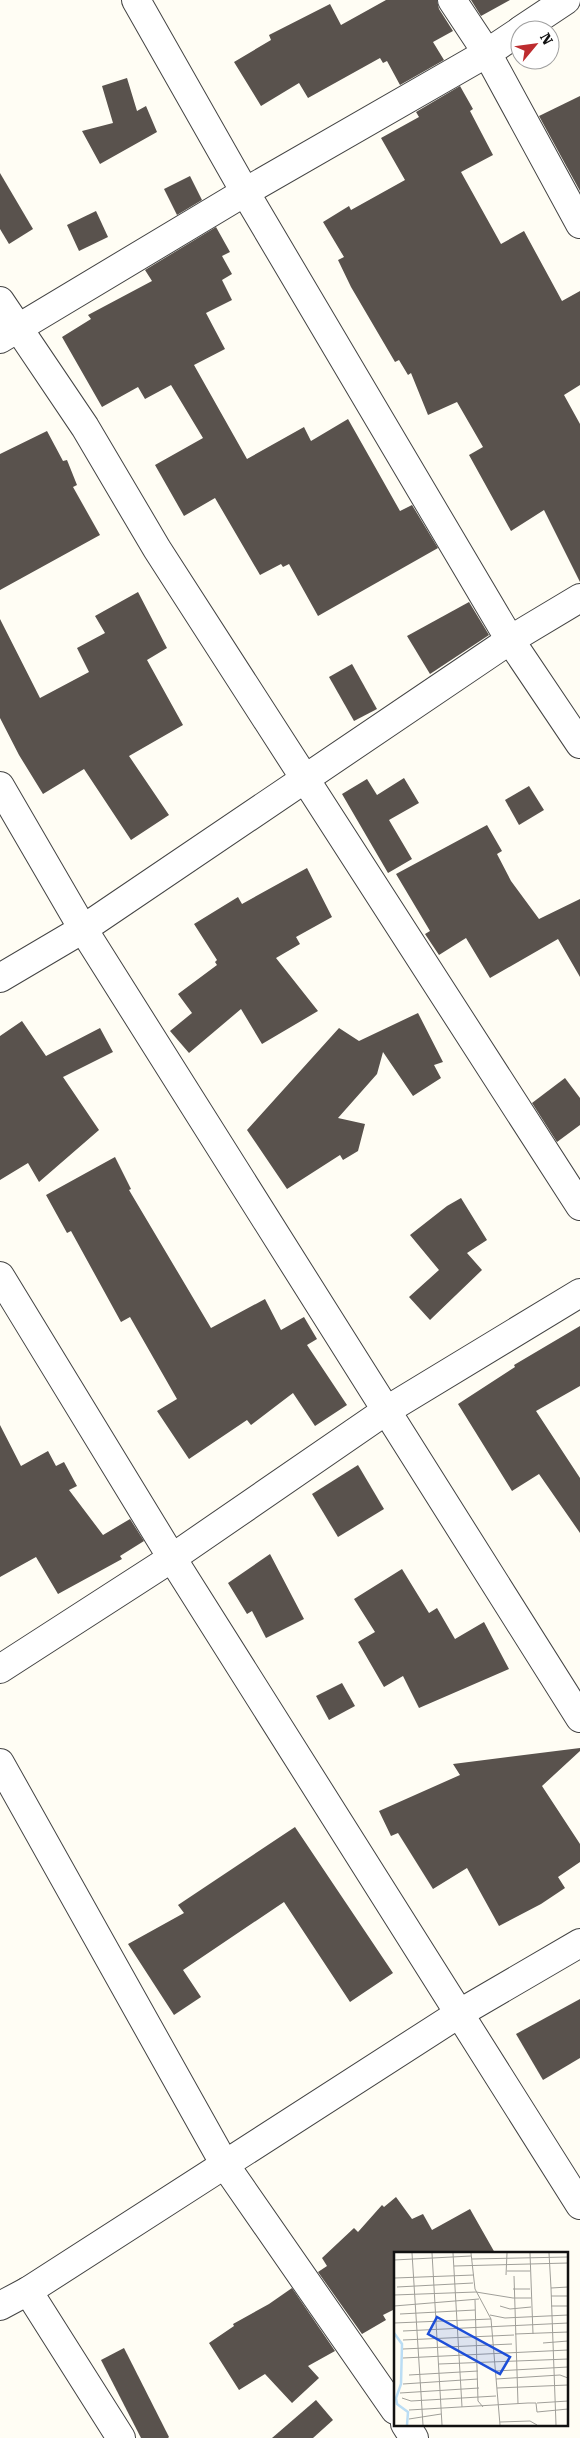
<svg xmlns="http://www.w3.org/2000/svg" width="580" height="2438" font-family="'Roboto Serif',serif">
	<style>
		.building { fill: #59524d }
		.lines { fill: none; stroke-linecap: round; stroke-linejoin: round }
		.street-casing { stroke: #444; stroke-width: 30 }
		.street { stroke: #fff; stroke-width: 28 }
		.inset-river { fill: none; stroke: #bbddf4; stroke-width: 2.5 }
		.inset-road { fill: none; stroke: #a09f99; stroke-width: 1 }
		.view { fill: #1d4ed8; fill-opacity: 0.15; stroke: #1d4ed8; stroke-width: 2.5 }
		.inset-edge { fill: none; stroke: #111; stroke-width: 2.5 }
	</style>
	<rect width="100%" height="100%" fill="#fffdf4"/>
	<g class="building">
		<polygon points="386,0 437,0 439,9 453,31 433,42 444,60 400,85 387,61 383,63 380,58 308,98 299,83 261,106 234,62 271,40 269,35 330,4 341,25"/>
		<polygon points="471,0 510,0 481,16"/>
		<polygon points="127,78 137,111 146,106 157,132 100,164 82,131 113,123 102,86"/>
		<polygon points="460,86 473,109 470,111 493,155 461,172 501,244 524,231 562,301 580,291 580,385 564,395 580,424 580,582 544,510 511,531 469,455 483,447 457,402 428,415 411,373 408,375 399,360 395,362 351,287 338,260 344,257 323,222 349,206 351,210 405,180 381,138 419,117 416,112"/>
		<polygon points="580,96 580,191 539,116"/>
		<polygon points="0,173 33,229 9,244 0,229"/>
		<polygon points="190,176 202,200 177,215 164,189"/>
		<polygon points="96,211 108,237 79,251 67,225"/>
		<polygon points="216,227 230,252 222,256 232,274 222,280 232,300 206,313 225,349 194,365 247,459 304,427 311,441 348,419 400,511 412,505 438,548 318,616 289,564 283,567 281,564 260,575 215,498 184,516 155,465 203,438 171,385 145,399 138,387 102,407 62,337 91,319 88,315 152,281 145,270"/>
		<polygon points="47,431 63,461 67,460 77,485 73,487 100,535 0,590 0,454"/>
		<polygon points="138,592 167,648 147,660 183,725 129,756 169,815 131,840 84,769 43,794 19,755 0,718 0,619 40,698 89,672 77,648 105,633 95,616"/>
		<polygon points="469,602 489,635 430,674 407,636"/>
		<polygon points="352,664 377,709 354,721 329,677"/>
		<polygon points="404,778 419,803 389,820 412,859 388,873 342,794 367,779 377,795"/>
		<polygon points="529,786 544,810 519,825 505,800"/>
		<polygon points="487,825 502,851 497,854 511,881 539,919 580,899 580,977 558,939 490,978 466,938 439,955 425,934 430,931 396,874"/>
		<polygon points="307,868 332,917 296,937 300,944 276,958 318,1011 262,1044 241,1009 189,1053 170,1031 192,1013 178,994 217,965 215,962 217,960 194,924 238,897 242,904"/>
		<polygon points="418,1013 443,1062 434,1065 441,1078 413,1096 383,1052 377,1074 338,1118 365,1124 358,1151 343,1160 340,1155 287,1189 247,1130 339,1028 359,1041"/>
		<polygon points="22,1021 46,1056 100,1028 113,1052 63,1077 99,1130 39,1182 28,1163 0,1180 0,1036"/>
		<polygon points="565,1078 580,1098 580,1125 557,1142 532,1103"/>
		<polygon points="115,1157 131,1189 129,1190 211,1328 265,1299 281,1330 304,1317 317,1339 307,1345 347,1405 315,1426 293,1393 251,1425 247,1420 189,1459 157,1411 177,1399 130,1317 121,1322 71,1231 67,1233 46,1195"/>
		<polygon points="461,1198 487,1240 467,1253 482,1270 430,1320 409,1297 439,1270 410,1235 447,1206"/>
		<polygon points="580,1326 580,1386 536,1411 580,1478 580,1533 539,1474 512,1491 458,1404 515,1367 514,1365"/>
		<polygon points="0,1425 21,1466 48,1451 56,1466 64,1462 77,1486 69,1490 103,1535 130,1519 144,1541 120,1556 122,1559 58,1594 36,1557 0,1577"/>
		<polygon points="358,1465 384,1509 338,1537 312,1494"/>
		<polygon points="270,1554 304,1619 266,1638 252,1611 247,1614 228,1583"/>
		<polygon points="402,1569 429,1613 437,1608 455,1639 484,1622 509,1669 419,1708 403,1676 384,1687 358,1642 375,1632 354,1599"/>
		<polygon points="342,1683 355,1706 329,1720 316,1696"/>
		<polygon points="580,1748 580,1751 542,1786 580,1844 580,1862 558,1877 565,1888 541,1904 499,1926 467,1868 433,1889 398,1833 391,1836 379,1811 460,1775 453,1764"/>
		<polygon points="295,1827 393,1973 350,2002 284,1902 183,1970 201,1997 174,2015 128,1944 184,1913 178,1905"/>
		<polygon points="580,1999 580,2058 543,2080 516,2034"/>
		<polygon points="396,2197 412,2219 423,2214 432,2230 470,2209 495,2253 395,2253 395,2309 383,2315 386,2320 362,2334 318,2272 327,2266 322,2258 354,2228 358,2232 382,2205 384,2207"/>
		<polygon points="292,2288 335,2351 308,2366 319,2378 292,2403 265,2374 239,2390 209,2343 234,2326 233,2324 269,2304"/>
		<polygon points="124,2348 169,2437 168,2438 141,2438 101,2360"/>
		<polygon points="316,2400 333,2420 313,2438 272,2438"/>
	</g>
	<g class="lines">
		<defs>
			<g id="street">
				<polyline points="136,0 245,192 510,640 580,744"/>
				<polyline points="452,0 487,53 580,224"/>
				<polyline points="521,30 566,0"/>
				<polyline points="0,301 85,427 157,549 580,1206"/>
				<polyline points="0,339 245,192 487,53 520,31"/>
				<polyline points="0,786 83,929 580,1718"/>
				<polyline points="0,978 83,929 510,640 580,598"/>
				<polyline points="0,1276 172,1558 580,2205"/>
				<polyline points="0,1669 172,1558 387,1410 580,1293"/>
				<polyline points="0,1763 225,2165 395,2410"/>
				<polyline points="28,2291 121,2438"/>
				<polyline points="0,2306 28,2291 460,2013 580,1943"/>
				<polyline points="405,2424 414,2438"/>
			</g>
		</defs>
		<use href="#street" class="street-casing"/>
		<use href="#street" class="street"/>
	</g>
	<g transform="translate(394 2252)">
		<rect width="174" height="174" fill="#fffdf4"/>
		<path class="inset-river" d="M0,81L8,92L7,132L2,146L3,152L14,160L13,173"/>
		<path class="inset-road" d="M18,1L29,173M38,1L48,173M59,1L68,155M77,1L81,37L97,67L106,173M136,1L139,82M155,1L157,36L174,35M78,7L174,5M0,8L77,4M60,14L174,11M113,19H136M112,23L113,1M120,24L124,152M1,26L80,23M3,35L79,31M157,36L162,173M119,37H136M0,43L82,40L119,46H137M157,44H174M81,48L84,149L89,155M0,54L85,47M106,54L116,57L137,55M157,54H174M6,62L81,58M96,63L111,66L174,63M0,71L97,67M9,79L174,71M121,82L174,80M9,88L120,83M149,91L174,89M9,97L118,92M9,106L174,98M45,112L174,107M102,119L174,115M15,123L84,119M102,127L166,123L174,126M9,132L84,127M103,136L174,133M6,141L85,136M8,146L17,149L102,144M143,151L174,149M15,158L134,151H142L143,160L174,157M15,167L47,162M106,170L136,169L143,173"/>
		<path class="view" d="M43,65L116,105L106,122L34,82Z"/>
		<rect width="174" height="174" class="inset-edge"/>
	</g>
	<g transform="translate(535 45) rotate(61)"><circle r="24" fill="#ffffff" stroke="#a0a0a0"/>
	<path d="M0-4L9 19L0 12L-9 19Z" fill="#bd2c2f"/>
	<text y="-8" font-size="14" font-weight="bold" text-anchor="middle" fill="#111111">N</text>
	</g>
</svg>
